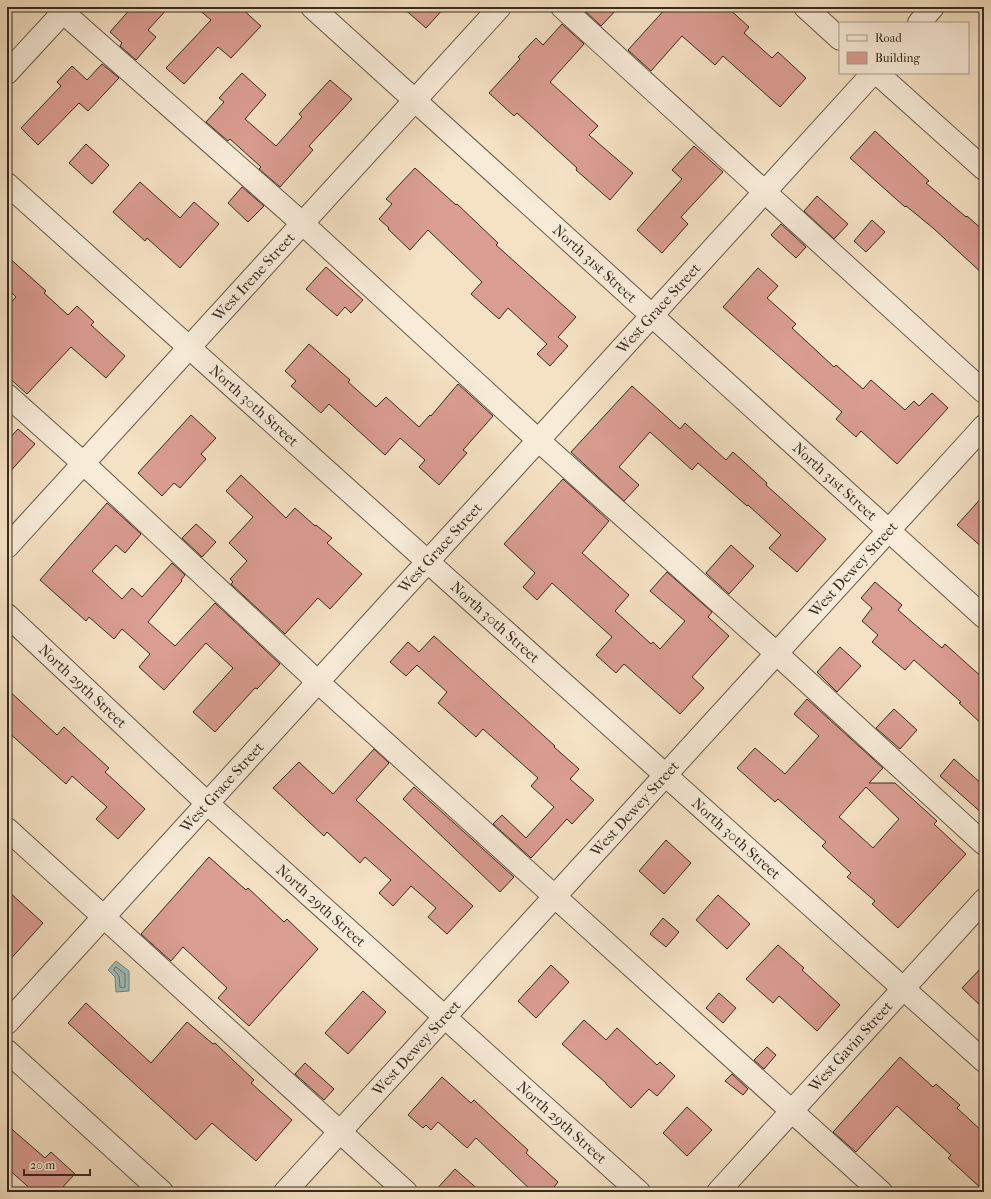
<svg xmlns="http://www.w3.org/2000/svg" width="991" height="1199" font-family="'IM FELL French Canon',serif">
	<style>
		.water { fill: #9dbcba; stroke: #74827c }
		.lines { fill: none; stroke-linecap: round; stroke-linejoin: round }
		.shore { stroke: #6a736c; stroke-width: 1 }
		.building { fill: #da9d91; stroke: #362a1f; fill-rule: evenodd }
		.minor-casing { stroke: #665848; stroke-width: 24 }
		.minor { stroke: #f8ecd9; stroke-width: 22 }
		.labels { text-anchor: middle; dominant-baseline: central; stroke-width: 3; stroke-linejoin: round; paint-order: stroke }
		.street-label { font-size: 15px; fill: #362a1f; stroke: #f8ecd9 }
	</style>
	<rect width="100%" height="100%" fill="#f5e2c4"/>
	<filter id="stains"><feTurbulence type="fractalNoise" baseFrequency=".005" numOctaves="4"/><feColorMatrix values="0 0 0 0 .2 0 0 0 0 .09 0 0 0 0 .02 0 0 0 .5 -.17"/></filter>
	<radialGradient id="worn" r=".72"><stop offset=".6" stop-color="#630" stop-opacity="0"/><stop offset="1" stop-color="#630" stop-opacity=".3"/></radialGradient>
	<polygon class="water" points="116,961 129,971 129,991 116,992 115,977 108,970"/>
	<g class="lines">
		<polygon class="shore" points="116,967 125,974 125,986 124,988 120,987 119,976 114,970"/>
	</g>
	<g class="building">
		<polygon points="132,7 169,7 148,30 156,37 136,60 120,46 122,43 110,32"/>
		<polygon points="196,7 240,7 261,26 231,58 218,47 184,84 166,68 211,20"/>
		<polygon points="402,7 445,7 426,28"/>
		<polygon points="581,7 619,7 601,26"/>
		<polygon points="667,7 727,7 749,27 744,33 772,58 778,52 806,78 780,107 723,56 715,65 682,36 651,71 628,50"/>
		<polygon points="562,24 584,44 550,82 598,126 589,135 633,173 610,200 576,170 577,168 517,113 514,116 489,93 520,59 518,57 536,38 543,45"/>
		<polygon points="102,64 119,78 88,111 79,103 38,145 21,128 61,86 57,82 72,66 87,80"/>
		<polygon points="242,73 266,95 245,119 276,146 302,117 299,114 330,80 352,99 309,146 313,150 280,187 259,169 261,167 230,139 228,141 206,122 224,102 219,98"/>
		<polygon points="875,131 929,181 926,183 966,217 967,216 984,231 984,275 933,228 906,206 905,207 850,158"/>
		<polygon points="86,144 109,165 92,184 69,163"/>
		<polygon points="694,146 723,172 681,217 688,224 662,253 637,230 682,179 672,170"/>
		<polygon points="415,168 456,205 457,204 498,243 496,245 576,317 558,337 568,346 550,366 537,354 547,344 508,308 499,319 471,294 482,282 428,230 410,250 388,229 389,228 379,219 392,204 386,199"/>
		<polygon points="140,182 180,218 194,202 219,224 180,268 147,238 145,241 113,212"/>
		<polygon points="242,187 264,206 248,222 228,203"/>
		<polygon points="817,196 848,224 834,239 804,211"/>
		<polygon points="872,220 885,232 866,252 854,241"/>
		<polygon points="781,224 806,247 796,258 771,235"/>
		<polygon points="7,256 46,291 44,293 68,315 77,306 94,322 91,325 125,356 106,378 71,347 27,394 7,376 7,307 16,297 7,288"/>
		<polygon points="326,267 363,300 351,313 345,307 337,316 306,289"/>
		<polygon points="758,268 778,286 767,298 796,324 792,328 834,367 836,365 863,389 871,380 905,410 914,401 919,406 932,393 948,408 897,464 861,431 856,437 836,419 842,412 723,307"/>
		<polygon points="309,344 350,380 348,382 376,407 386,397 419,427 430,415 431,416 458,384 493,416 463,450 467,453 439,485 419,467 425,460 400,438 385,455 329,404 321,413 291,386 296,381 285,371"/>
		<polygon points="632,386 680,429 685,423 726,460 733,452 767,483 766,485 826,539 797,572 769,548 781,535 748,505 747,506 698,463 692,470 650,432 619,467 639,485 624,501 571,452"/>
		<polygon points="191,415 216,438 201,454 206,459 180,488 174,483 162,496 138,473"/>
		<polygon points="18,429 35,444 7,475 7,441"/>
		<polygon points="241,475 286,518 295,508 315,526 316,525 332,538 327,543 362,574 330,609 318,598 285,634 231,584 233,582 230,579 247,561 229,543 253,517 226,491"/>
		<polygon points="563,479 609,521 582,553 629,595 615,611 651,644 653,642 660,649 685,621 650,591 667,572 712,612 708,617 729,636 692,677 704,688 680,714 624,664 616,673 596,655 612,637 552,583 537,600 523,587 535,573 504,544"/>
		<polygon points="984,495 984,549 957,525"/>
		<polygon points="107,503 141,534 125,553 116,545 92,571 122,599 132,588 142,597 172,563 185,575 181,580 182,581 148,622 175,646 215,603 280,664 257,689 255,688 215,732 193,712 233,668 206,643 164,690 139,667 150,654 122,629 114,639 89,617 86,621 40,580"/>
		<polygon points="196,524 216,542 202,557 182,538"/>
		<polygon points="731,545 754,566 729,594 706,573"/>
		<polygon points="875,582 902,605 898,610 942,648 945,644 984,679 984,726 959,703 961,702 914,660 905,670 872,642 878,635 862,621 872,608 861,598"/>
		<polygon points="434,636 555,746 554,747 579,769 570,779 594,800 572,824 567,819 531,858 493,824 502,815 526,838 554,807 531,786 538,778 483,729 476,737 438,703 447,692 417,665 406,676 390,662 408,642 419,652"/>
		<polygon points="840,647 861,666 837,692 817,672"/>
		<polygon points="7,689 57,735 64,727 109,768 105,772 145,809 118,839 96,819 107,807 72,776 66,784 7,731"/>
		<path d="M807,699L883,768L869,783H895L937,821L934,824L966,854L898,928L872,904L875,901L847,877L851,873L822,846L826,842L778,799L775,802L737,768L755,748L785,774L819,736L794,714ZM866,787L899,819L873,848L839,817Z"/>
		<polygon points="894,709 917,730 900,749 876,728"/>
		<polygon points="374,749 389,763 356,800 473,906 447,934 428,917 436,908 411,886 393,906 379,893 391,880 365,857 360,863 327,832 324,836 273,788 299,762 333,794"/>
		<polygon points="954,759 984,786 984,815 940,776"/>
		<polygon points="414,787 514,877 500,892 403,799"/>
		<polygon points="666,840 691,863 664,894 639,871"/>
		<polygon points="209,857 246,890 248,888 284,922 287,919 318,949 249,1026 218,998 227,988 183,947 171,961 141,934"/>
		<polygon points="7,890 43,923 7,963"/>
		<polygon points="718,895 750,924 727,949 696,920"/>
		<polygon points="663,918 679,932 666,947 650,934"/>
		<polygon points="778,945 804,968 802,970 840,1005 817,1031 779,996 773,1003 746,979"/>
		<polygon points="551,965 569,982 536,1018 518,1001"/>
		<polygon points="984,965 984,1009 962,988"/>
		<polygon points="363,991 386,1012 348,1054 325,1033"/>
		<polygon points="719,993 736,1008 723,1023 706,1008"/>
		<polygon points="86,1003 151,1063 187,1022 213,1044 215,1043 254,1080 251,1083 292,1120 256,1161 212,1123 196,1140 68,1023"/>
		<polygon points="584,1020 606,1040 617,1028 657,1065 660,1062 675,1076 657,1096 649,1089 631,1108 606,1084 606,1083 562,1044"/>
		<polygon points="767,1047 776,1055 764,1069 754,1060"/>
		<polygon points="900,1057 933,1087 936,1084 960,1105 957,1108 984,1133 984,1191 948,1158 951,1155 897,1106 856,1152 833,1132"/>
		<polygon points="305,1063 334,1089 324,1100 295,1074"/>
		<polygon points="732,1074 748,1089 743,1095 725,1081"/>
		<polygon points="442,1077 471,1103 474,1100 493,1118 528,1150 526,1153 558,1182 550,1192 533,1192 476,1138 467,1148 438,1122 431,1130 426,1125 423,1128 408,1115"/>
		<polygon points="687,1107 712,1130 687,1156 663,1133"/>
		<polygon points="7,1125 45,1158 51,1152 75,1174 58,1192 34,1192 7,1168"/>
		<polygon points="455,1169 481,1192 434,1192"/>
	</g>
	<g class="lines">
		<defs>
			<g id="minor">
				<polyline points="57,7 302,223 538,440 776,653 984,844"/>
				<path id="s1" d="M312,7L984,617"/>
				<polyline points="562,7 984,392"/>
				<polyline points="805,7 840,39"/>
				<polyline points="919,23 933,7"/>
				<polyline points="7,73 68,7"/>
				<polyline points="877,73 984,169"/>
				<path id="s2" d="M7,184L984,1061"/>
				<polyline points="7,395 83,463 318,682 881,1192"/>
				<path id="s3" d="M7,547L500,7"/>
				<path id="s4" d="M7,615L207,803L639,1192"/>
				<polyline points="7,829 406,1192"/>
				<path id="s5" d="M7,1023L873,73"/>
				<polyline points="7,1051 162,1192"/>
				<path id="s6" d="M285,1192L984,426"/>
				<path id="s7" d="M718,1192L984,900"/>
			</g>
		</defs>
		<use href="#minor" class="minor-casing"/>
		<use href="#minor" class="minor"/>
	</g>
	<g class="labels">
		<g class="street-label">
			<text stroke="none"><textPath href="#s1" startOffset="382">North 31st Street</textPath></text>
			<text stroke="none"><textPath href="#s3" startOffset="366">West Irene Street</textPath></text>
			<text stroke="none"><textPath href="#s5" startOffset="967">West Grace Street</textPath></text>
			<text stroke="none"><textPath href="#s2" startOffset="332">North 30th Street</textPath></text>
			<text stroke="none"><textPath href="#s1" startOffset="706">North 31st Street</textPath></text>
			<text stroke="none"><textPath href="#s5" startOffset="643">West Grace Street</textPath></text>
			<text stroke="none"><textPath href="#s6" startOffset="843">West Dewey Street</textPath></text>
			<text stroke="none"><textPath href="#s2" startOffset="656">North 30th Street</textPath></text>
			<text stroke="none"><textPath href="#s4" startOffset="104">North 29th Street</textPath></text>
			<text stroke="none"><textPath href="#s5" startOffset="319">West Grace Street</textPath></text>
			<text stroke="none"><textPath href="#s6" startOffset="519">West Dewey Street</textPath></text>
			<text stroke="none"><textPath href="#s2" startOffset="980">North 30th Street</textPath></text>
			<text stroke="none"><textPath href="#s4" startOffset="428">North 29th Street</textPath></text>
			<text stroke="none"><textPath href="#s7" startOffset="197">West Gavin Street</textPath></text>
			<text stroke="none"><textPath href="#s6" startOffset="195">West Dewey Street</textPath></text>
			<text stroke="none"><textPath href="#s4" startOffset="752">North 29th Street</textPath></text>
		</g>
	</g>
	<rect width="991" height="1199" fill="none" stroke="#f5e2c4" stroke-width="24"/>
	<rect x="8" y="8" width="975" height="1183" fill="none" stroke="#362a1f" stroke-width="2"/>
	<rect x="12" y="12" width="967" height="1175" fill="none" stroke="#362a1f"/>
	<rect x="839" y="22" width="130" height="52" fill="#f8ecd9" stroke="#aa9e8f"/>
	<rect x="847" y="35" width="20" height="6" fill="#f8ecd9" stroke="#aa9e8f"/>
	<text x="875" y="42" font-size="12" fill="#362a1f">Road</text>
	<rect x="847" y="52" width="20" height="12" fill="#da9d91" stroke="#aa9e8f"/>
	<text x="875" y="62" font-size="12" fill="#362a1f">Building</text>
	<path d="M24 1169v6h66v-6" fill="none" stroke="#362a1f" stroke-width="2"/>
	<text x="30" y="1169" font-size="12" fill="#362a1f" stroke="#f8ecd9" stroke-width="3" paint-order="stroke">20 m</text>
	<rect width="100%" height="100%" filter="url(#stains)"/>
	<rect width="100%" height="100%" fill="url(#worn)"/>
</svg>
